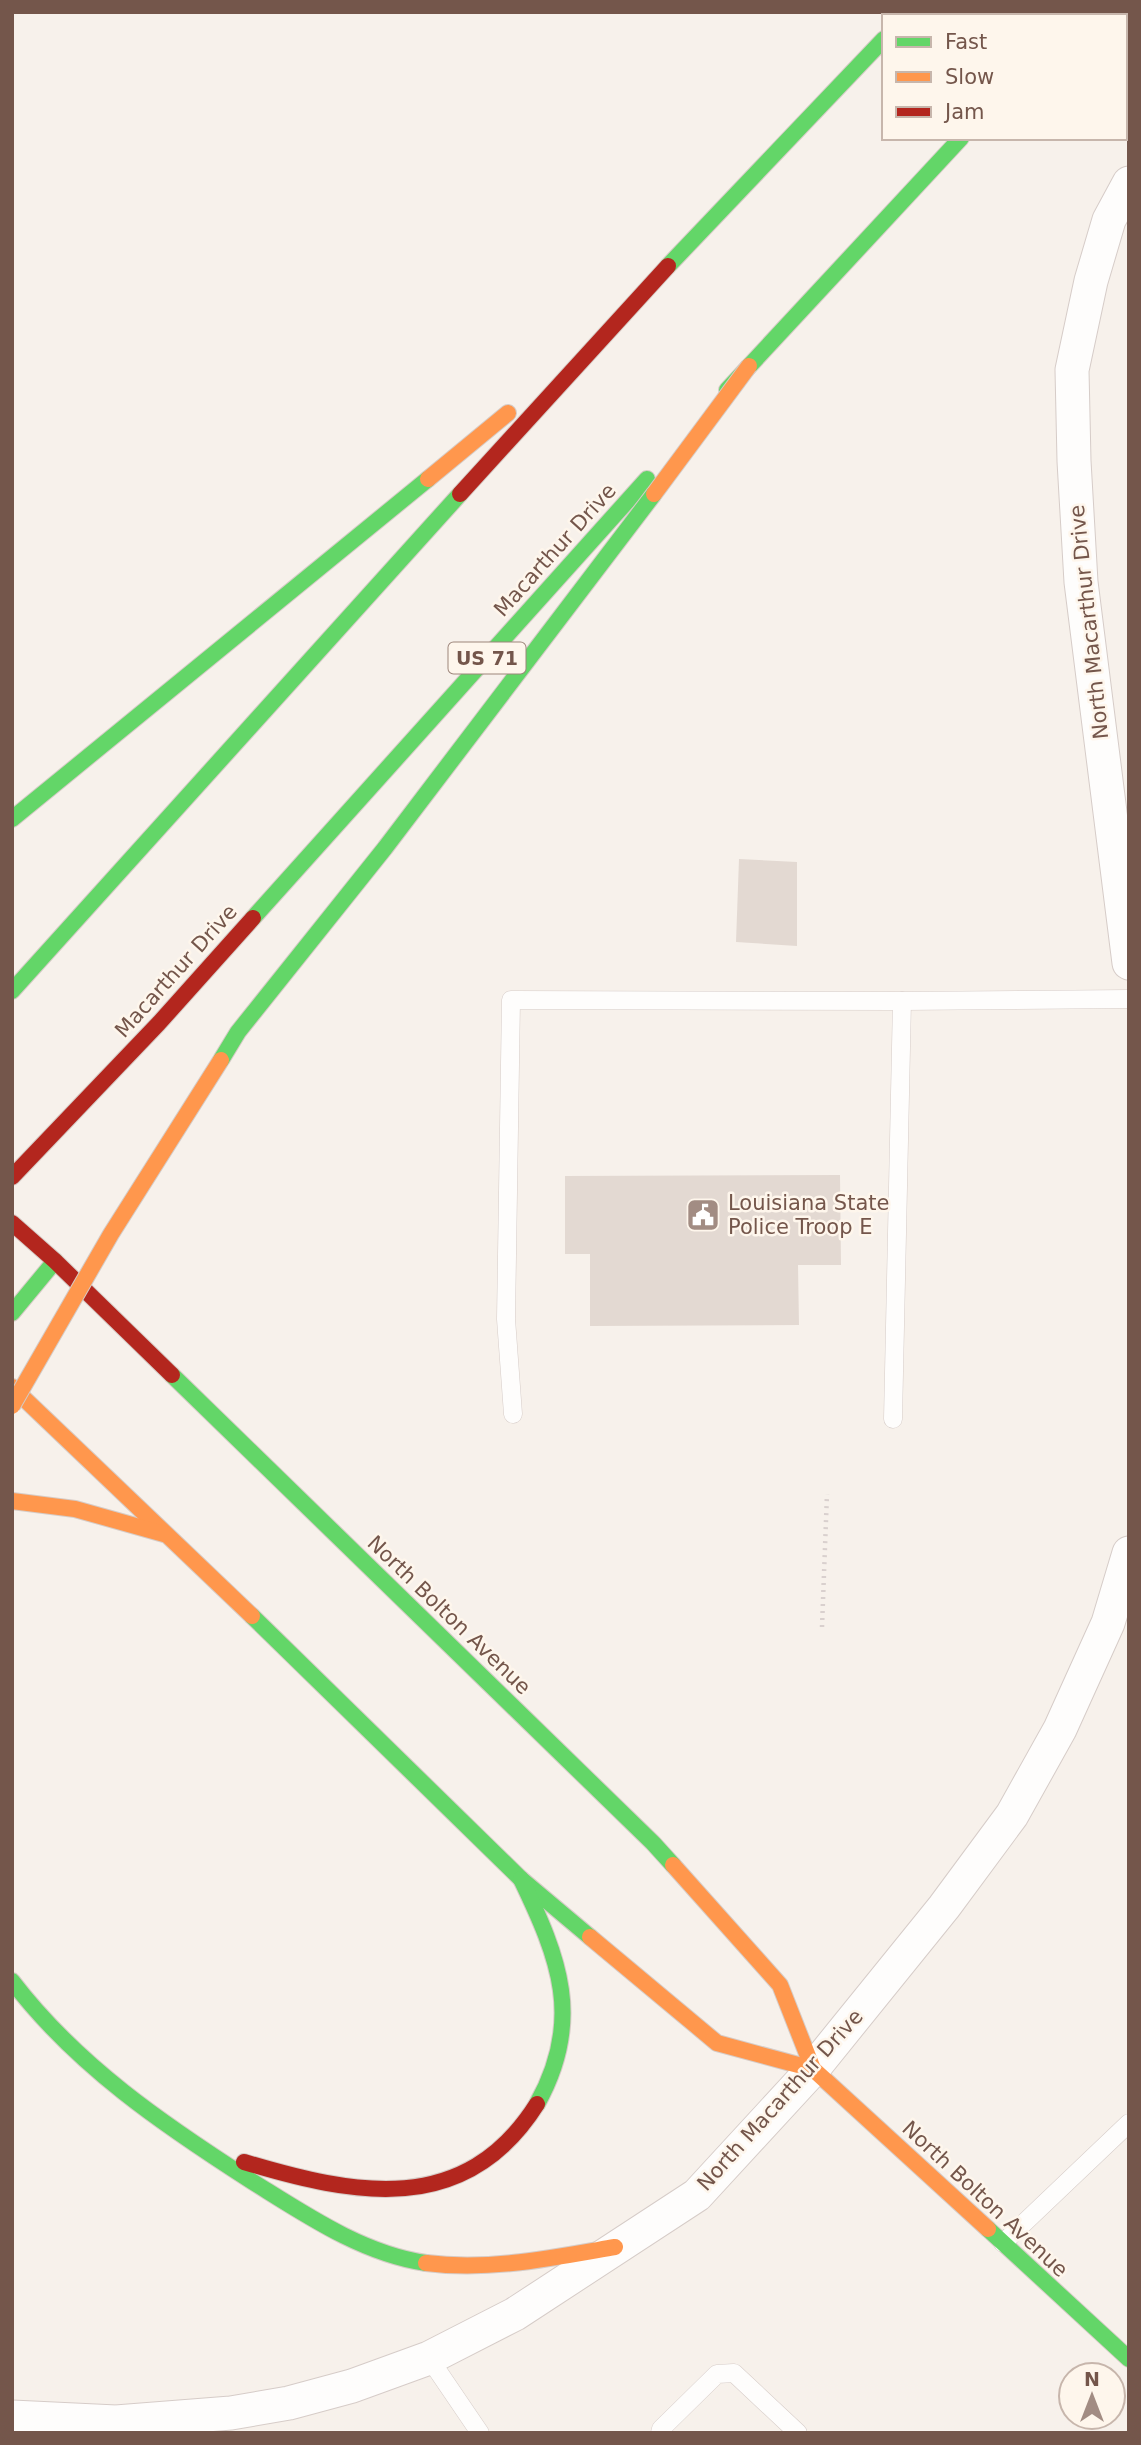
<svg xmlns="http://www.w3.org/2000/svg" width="1141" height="2445" font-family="'DejaVu Sans',sans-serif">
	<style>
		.building { fill: #e3d9d2 }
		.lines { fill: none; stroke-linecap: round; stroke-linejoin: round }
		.lane-casing { stroke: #d6ccc8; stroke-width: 19 }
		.street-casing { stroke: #d6ccc8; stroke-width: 35 }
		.fast-casing { stroke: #d6ccc7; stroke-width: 18 }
		.slow-casing { stroke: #d6ccc7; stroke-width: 18 }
		.jam-casing { stroke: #d6ccc7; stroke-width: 18 }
		.path { stroke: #d9d0ce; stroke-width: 4.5; stroke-dasharray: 2 5; stroke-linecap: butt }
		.lane { stroke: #fefdfc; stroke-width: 18 }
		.street { stroke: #fefdfc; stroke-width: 33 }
		.fast { stroke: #63d668; stroke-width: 16 }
		.slow { stroke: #ff974d; stroke-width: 16 }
		.jam { stroke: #b3261e; stroke-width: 16 }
		.fast-bridge-casing { stroke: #d5cbc6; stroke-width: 18; stroke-linecap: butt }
		.slow-bridge-casing { stroke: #d5cbc6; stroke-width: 18; stroke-linecap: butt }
		.fast-bridge { stroke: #63d668; stroke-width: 16 }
		.slow-bridge { stroke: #ff974d; stroke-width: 16 }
		.labels { text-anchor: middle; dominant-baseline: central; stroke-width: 5; stroke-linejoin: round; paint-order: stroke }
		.shield { fill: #fef6ec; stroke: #9d867b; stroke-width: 2 }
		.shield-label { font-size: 19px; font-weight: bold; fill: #74564b }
		.street-label { font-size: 21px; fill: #74564b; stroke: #fef6ec }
		.poi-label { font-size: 21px; fill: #74564b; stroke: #fef6ec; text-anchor: start }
	</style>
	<rect width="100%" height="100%" fill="#f7f1eb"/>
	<g class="building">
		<polygon points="739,859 797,862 797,946 736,942"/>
		<polygon points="840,1175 841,1265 798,1265 799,1325 590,1326 590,1254 565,1254 565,1176"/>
	</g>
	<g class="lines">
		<defs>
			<g id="lane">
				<polyline points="513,1414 506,1319 511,1000 902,1001 1129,999"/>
				<polyline points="893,1419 902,1001"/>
				<polyline points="1003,2243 1129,2123"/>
				<polyline points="429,2358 480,2433"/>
				<polyline points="660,2433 661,2429 717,2374 734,2373 798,2433"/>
			</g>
			<g id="street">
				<polyline points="1129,183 1109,220 1091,281 1072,370 1074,461 1081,582 1129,963"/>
				<polyline points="12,2417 116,2422 231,2413 289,2403 352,2386 429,2358 515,2314 697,2195 813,2069 944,1907 1012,1815 1060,1729 1108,1623 1129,1553"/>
			</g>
			<g id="fast">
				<polyline points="906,16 909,12"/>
				<polyline points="1081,16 1084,12"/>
				<polyline points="668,266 884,39"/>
				<polyline points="727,390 961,138"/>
				<polyline points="12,819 428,479"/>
				<polyline points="253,918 647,479"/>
				<polyline points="12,991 460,494"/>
				<polyline points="12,1313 55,1261"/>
				<polyline points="172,1375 653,1843 673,1865"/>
				<polyline points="252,1616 521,1879 590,1937"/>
				<path d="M521,1879C559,1958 584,2020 537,2104"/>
				<path d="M12,1981C77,2066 164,2125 253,2182C306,2215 363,2254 426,2263"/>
				<polyline points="988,2229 1129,2359"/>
			</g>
			<g id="slow">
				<polyline points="428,479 508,413"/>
				<polyline points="12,1387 252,1616"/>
				<polyline points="12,1501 75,1509 164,1534"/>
				<polyline points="673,1865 780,1985 813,2069 988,2229"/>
				<polyline points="590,1937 717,2043 813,2069"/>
				<path d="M426,2263C490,2271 552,2258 615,2247"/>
			</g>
			<g id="jam">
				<polyline points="460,494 668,266"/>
				<polyline points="12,1177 159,1023 253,918"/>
				<polyline points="12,1223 55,1261 172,1375"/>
				<path d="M244,2162C354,2195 465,2218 537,2104"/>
			</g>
		</defs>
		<use href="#lane" class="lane-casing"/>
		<use href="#street" class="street-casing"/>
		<use href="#fast" class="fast-casing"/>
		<use href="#slow" class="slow-casing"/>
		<use href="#jam" class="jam-casing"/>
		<polyline class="path" points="822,1627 827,1494"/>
		<use href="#lane" class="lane"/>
		<use href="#street" class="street"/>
		<use href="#fast" class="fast"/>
		<use href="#slow" class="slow"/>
		<use href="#jam" class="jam"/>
		<defs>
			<polyline id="fast-bridge" points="221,1060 238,1032 385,848 654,494"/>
			<g id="slow-bridge">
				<polyline points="654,494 749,366"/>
				<polyline points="12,1406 111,1234 221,1060"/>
			</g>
		</defs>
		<use href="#fast-bridge" class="fast-bridge-casing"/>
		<use href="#slow-bridge" class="slow-bridge-casing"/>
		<use href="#fast-bridge" class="fast-bridge"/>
		<use href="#slow-bridge" class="slow-bridge"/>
	</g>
	<defs>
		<symbol id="civic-square" viewBox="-11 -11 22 22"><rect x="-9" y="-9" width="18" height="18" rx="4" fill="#a28c83" stroke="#fef6ec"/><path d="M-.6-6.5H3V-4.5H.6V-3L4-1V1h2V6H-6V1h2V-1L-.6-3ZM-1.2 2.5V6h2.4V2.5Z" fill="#fff"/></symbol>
	</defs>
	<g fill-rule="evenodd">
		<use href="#civic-square" x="684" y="1196" width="38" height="38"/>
	</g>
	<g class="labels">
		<rect class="shield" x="448.5" y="642.5" width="77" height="31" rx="5"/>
		<g class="shield-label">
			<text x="487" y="658">US 71</text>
		</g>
		<g class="street-label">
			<text transform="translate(555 550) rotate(-48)">Macarthur Drive</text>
			<text transform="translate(1089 622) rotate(-96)">North Macarthur Drive</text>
			<text transform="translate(176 971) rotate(-48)">Macarthur Drive</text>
			<text transform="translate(449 1615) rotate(44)">North Bolton Avenue</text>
			<text transform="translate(780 2100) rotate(-48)">North Macarthur Drive</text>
			<text transform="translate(985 2199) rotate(43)">North Bolton Avenue</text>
		</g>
		<g class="poi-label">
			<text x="728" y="1203">Louisiana State<tspan x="728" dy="24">Police Troop E</tspan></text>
		</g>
	</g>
	<rect width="1141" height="2445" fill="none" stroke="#74564b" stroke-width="28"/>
	<rect x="882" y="14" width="245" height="126" fill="#fef6ec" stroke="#c7b6ac" stroke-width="2"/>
	<rect x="896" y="37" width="35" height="10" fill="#63d668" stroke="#c7b6ac" stroke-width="2"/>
	<text x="945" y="49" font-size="21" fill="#74564b">Fast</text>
	<rect x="896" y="72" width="35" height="10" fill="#ff974d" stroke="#c7b6ac" stroke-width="2"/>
	<text x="945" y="84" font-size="21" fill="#74564b">Slow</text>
	<rect x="896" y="107" width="35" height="10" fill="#b3261e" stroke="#c7b6ac" stroke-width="2"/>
	<text x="945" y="119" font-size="21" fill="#74564b">Jam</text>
	<g transform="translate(1092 2396)"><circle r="33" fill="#fef6ec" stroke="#c7b6ac" stroke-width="2"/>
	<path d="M0-5L12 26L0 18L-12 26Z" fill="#a28c83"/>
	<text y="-10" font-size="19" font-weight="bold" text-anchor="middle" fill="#74564b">N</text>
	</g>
</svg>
